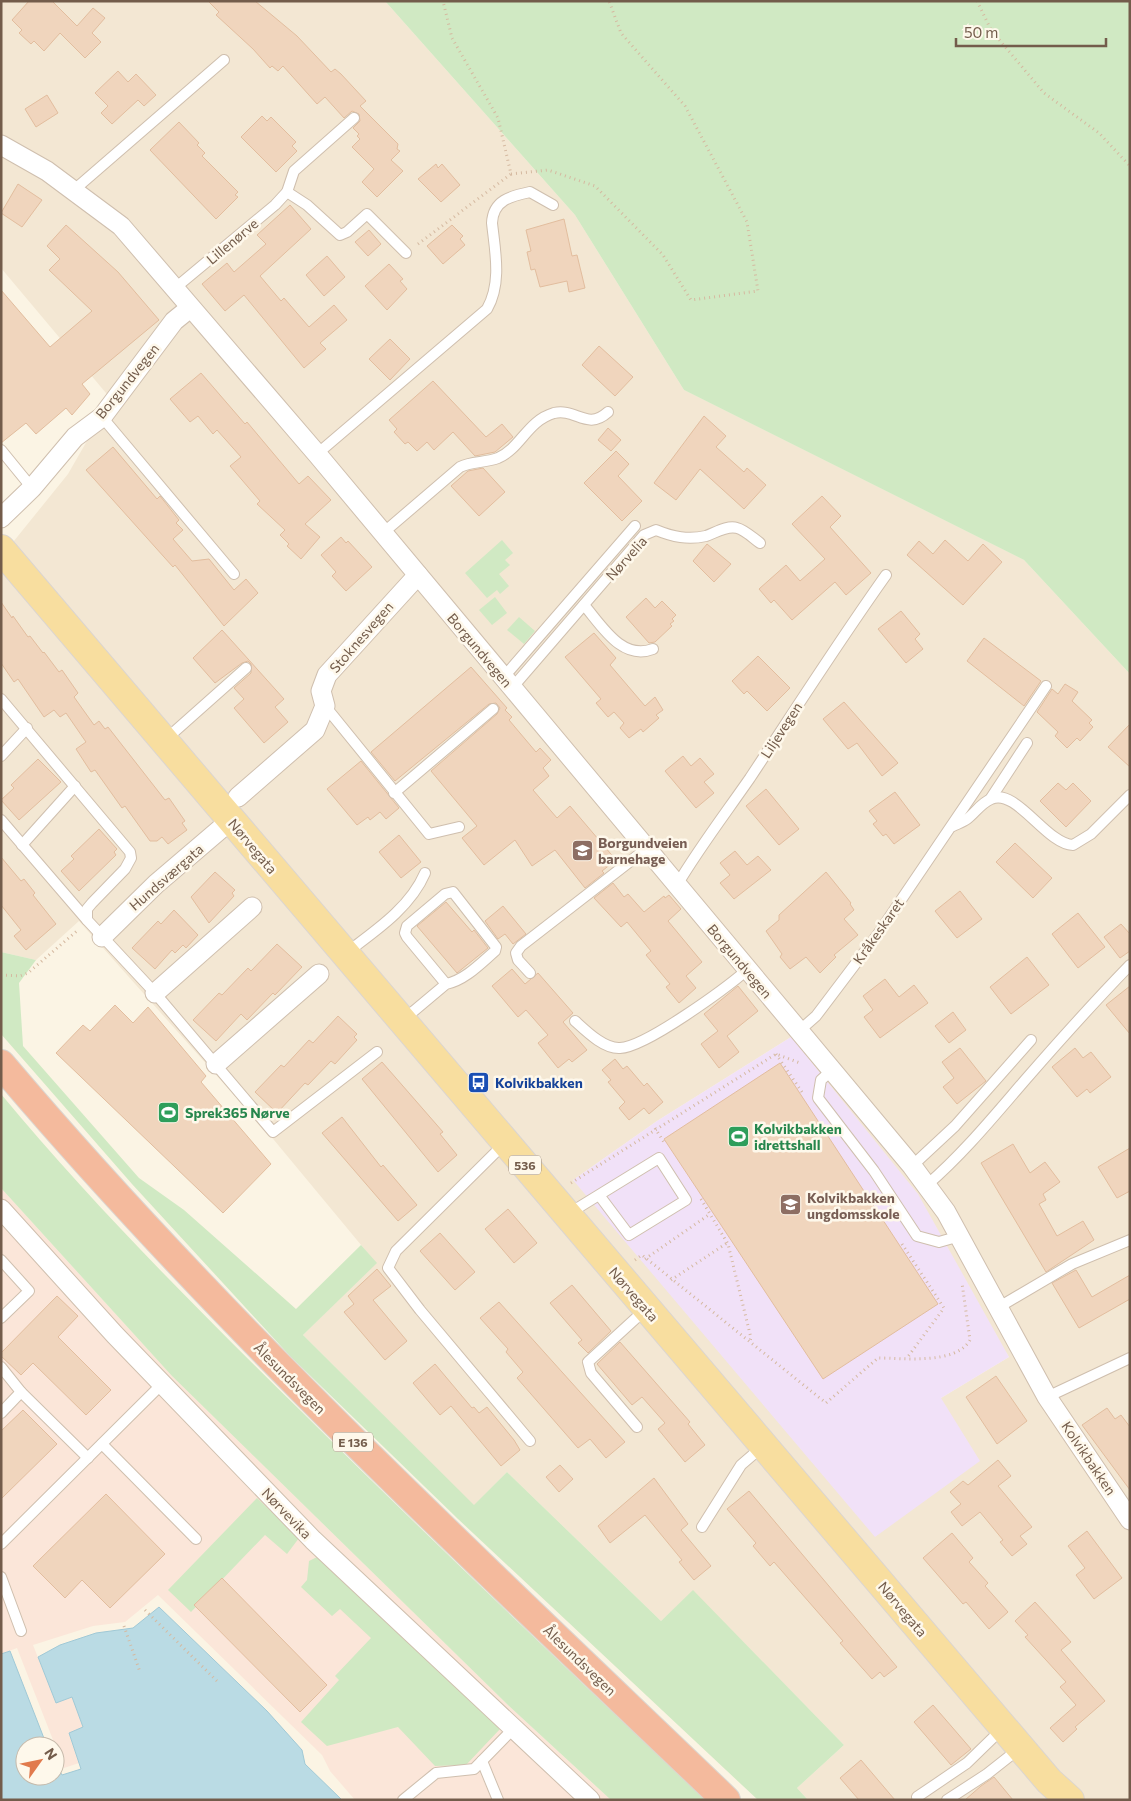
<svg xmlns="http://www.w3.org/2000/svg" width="1131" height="1801" font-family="Commissioner,sans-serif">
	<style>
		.residential { fill: #f3e7d3; fill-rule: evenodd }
		.commercial { fill: #fbe6d9 }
		.education { fill: #f1e1f8 }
		.green { fill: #d0e9c3 }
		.water { fill: #badbe4; stroke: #a0c9d6 }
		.building { fill: #f0d5bd; stroke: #e2bd9e }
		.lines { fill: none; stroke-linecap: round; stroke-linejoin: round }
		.lane-casing { stroke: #cfbfae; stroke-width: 12 }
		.street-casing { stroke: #cfbfae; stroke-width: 21 }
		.primary-casing { stroke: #dbd5d0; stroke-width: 30 }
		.highway-casing { stroke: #dbd5d0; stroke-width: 30 }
		.path { stroke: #d5b9a0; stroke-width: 3; stroke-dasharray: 1 4; stroke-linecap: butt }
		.lane { stroke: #fff; stroke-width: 10 }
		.street { stroke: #fff; stroke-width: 19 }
		.primary { stroke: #f8de9f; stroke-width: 28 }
		.highway { stroke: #f4ba9d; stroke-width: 28 }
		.labels { text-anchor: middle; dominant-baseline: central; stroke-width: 5; stroke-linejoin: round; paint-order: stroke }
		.shield { fill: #fef8eb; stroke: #9d8b7b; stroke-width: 1 }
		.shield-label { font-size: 12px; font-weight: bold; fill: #735c4b }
		.street-label { font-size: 14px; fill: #735c4b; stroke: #fef8eb }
		.education-label { font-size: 14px; font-weight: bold; fill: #785e54; stroke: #fef8eb; text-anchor: start }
		.transit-label { font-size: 14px; font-weight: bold; fill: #164399; stroke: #fef8eb; text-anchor: start }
		.leisure-label { font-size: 14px; font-weight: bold; fill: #27864d; stroke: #fef8eb; text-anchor: start }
	</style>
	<rect width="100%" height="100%" fill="#fbf4e4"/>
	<path class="residential" d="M1,1H385L575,215L684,390L1024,560L1130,674V1800H808L797,1788L844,1745L693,1591L661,1621L507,1472L474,1506L303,1335L376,1263L274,1140L79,921L36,960L1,952V557L68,474L111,399L1,268ZM791,1037L849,1110L1009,1357L941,1398L573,1180L657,1121Z"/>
	<polygon class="commercial" points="1,1188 172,1376 509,1706 611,1800 355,1800 330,1771 322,1755 158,1595 125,1622 93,1626 33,1645 56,1703 72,1697 83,1727 69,1734 79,1763 64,1768 17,1648 1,1654"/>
	<polygon class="education" points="791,1037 918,1194 1009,1357 941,1398 980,1461 875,1537 573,1180 657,1121"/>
	<g class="green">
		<polygon points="385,1 1130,1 1130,674 1024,560 684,390 575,215"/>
		<polygon points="502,540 513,553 505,560 510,565 499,574 509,586 500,594 497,590 487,598 465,573"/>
		<polygon points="495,597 507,613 492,625 479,610"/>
		<polygon points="519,617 535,631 524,644 507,630"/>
		<polygon points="1,952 36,960 19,983 23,1046 139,1178 184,1210 296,1309 361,1245 377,1263 303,1335 474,1505 507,1472 661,1621 693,1590 844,1745 797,1788 808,1800 758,1800 458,1519 290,1356 132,1184 1,1034"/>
		<path d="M1,1094C94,1206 197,1309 301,1411C434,1543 570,1672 706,1800H611L509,1706L172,1376L1,1188Z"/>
		<polygon points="257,1498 299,1538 287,1554 265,1535 191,1612 168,1590"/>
		<polygon points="319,1556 500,1729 466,1765 435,1766 398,1727 327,1746 301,1722 339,1680 335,1676 371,1638 340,1609 332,1616 301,1587 307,1580 309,1561"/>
	</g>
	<polygon class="water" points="159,1607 267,1711 302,1750 305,1764 342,1800 1,1800 1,1654 10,1651 47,1746 25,1746 25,1776 55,1776 55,1762 62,1775 81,1769 69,1733 83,1727 72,1697 56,1703 38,1657 60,1645 96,1633 133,1628"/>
	<g class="building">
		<polygon points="29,1 52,1 77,26 93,8 105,18 92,33 101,42 85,58 60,33 44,51 34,41 31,44 19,33 22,30 12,20"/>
		<polygon points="208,1 255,1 297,36 331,72 335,69 341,74 366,101 360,106 398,144 397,149 400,151 391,160 403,171 377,197 362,182 374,169 352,147 360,139 357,136 359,134 353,128 360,121 359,114 352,111 344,118 325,97 317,104 283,66 278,71 272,66 270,68 253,49 216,15 219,12"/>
		<polygon points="118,71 128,82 136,74 156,95 144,106 138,100 112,124 101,113 108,106 95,93"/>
		<polygon points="47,95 58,113 36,127 25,109"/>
		<polygon points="262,116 267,121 271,117 296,142 292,146 297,151 276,172 241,137"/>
		<polygon points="179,122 199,143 197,145 205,153 202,156 238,192 235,195 238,197 216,219 150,150"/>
		<polygon points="436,164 438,168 442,164 460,185 441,202 418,179"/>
		<polygon points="18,184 42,200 22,227 1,213"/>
		<polygon points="290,205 311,229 260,276 281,301 284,298 309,327 334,305 347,320 320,343 326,349 304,368 244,295 225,311 202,284 227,263 234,272 266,244 257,235"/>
		<polygon points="564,219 572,256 577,255 585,288 569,292 567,281 540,287 535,269 531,270 527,252 531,251 526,230"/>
		<polygon points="66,225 118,272 159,320 82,384 90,394 72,415 66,408 36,434 26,423 1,443 1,290 50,347 92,311 49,270 60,259 47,246"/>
		<polygon points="452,225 463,236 460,239 465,245 443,264 427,246"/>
		<polygon points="369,230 381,244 368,256 355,242"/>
		<polygon points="327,256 345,277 324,296 306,275"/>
		<polygon points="389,264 403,279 400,281 407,289 387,310 365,286"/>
		<polygon points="390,339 410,359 390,380 369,359"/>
		<polygon points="599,346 633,377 615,396 582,365"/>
		<polygon points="201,373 245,424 247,422 299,484 308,476 331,500 305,524 320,537 301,559 287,546 289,544 280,535 285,530 257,504 260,501 230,466 241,457 217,430 213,434 198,416 190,422 170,399"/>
		<polygon points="433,381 486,437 502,424 513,437 495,452 475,456 453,432 434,450 427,442 417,451 408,442 405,444 394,432 397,429 389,420"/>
		<polygon points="704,416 726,436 716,447 744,472 747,468 766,485 744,509 700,469 676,500 654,483"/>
		<polygon points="608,428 621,440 611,451 598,440"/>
		<polygon points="113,447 157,499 160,496 179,520 176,523 183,530 173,539 192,561 209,559 234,590 246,579 258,593 224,626 175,565 173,567 86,470"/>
		<polygon points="616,451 629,464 618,476 642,501 622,521 584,483"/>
		<polygon points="483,468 505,492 479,516 451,486 468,471"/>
		<polygon points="822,496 841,516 830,527 871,573 846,595 835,582 792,620 774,600 771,603 759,589 786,565 800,581 825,559 792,524"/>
		<polygon points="341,537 346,543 348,541 372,567 346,591 332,576 336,572 321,555"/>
		<polygon points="945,540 968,561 983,544 1002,562 963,605 907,555 919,541 933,554"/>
		<polygon points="707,544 731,564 714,582 693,561"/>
		<polygon points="646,598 655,608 662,601 676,615 672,619 674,621 670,624 672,626 655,642 649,643 626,617"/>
		<polygon points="1,602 12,618 13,616 28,637 30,636 43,653 44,652 59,672 62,670 78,693 74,697 94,725 99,721 105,729 108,727 165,800 169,798 185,821 182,823 187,830 168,844 162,837 157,841 150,841 125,806 122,808 95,770 91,772 76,749 86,742 66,713 60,717 54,710 44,717 18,679 14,682 1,663"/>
		<polygon points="901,611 920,634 915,639 923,649 906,663 878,629"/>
		<polygon points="222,630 284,699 275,707 288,722 264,743 234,708 244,699 234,688 251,673 251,664 248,661 242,663 215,683 193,658"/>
		<polygon points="594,633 616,658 610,665 645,706 655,697 663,710 656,715 659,718 643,732 641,729 629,738 620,728 624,723 614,712 608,717 596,703 601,699 565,657"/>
		<polygon points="984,638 1041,681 1024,706 967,661"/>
		<polygon points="758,656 790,688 767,711 747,691 744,694 732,681"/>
		<polygon points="471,667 507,708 505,710 512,717 509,720 536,752 540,748 551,760 543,768 549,776 533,790 557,818 570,806 616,860 602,871 604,873 585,888 555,850 532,866 515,840 484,865 462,838 477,826 431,771 497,714 500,708 496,703 489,704 395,781 371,752"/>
		<polygon points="1065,684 1078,692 1072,701 1092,720 1089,723 1093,727 1080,741 1077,738 1067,748 1055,736 1058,732 1037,712 1052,689 1058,694"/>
		<polygon points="844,702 898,763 882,776 857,743 848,749 823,719"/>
		<polygon points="1130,724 1130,767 1108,747"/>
		<polygon points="683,756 691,766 700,758 714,774 704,782 714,793 696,808 665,771"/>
		<polygon points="38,759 61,782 19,820 1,800 14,788 11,785"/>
		<polygon points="361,761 399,808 386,819 380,812 370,820 368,817 357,825 327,789"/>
		<polygon points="1058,783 1066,790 1073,783 1091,801 1066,827 1040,801"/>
		<polygon points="766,789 799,829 779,845 746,806"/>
		<polygon points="895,792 920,825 894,844 886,834 883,836 873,824 877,821 869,811"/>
		<polygon points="99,829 117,849 114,852 116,855 79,891 61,871 74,859 71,856"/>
		<polygon points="399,835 421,862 401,878 379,852"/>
		<polygon points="1015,843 1052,878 1033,898 996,862"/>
		<polygon points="735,851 747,865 758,856 771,870 734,899 720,883 730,875 720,863"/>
		<polygon points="1,857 21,881 24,879 35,893 33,895 56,924 26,950 14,936 21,930 1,905"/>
		<polygon points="215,872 235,890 232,893 234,896 209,923 191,897"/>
		<polygon points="826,872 851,903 850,904 854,910 844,919 858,935 834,955 836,957 820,973 806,957 790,969 780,957 782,954 766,931 779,920 779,915"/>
		<polygon points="613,883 624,897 628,894 644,912 664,896 665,898 669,895 681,909 668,921 702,962 686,976 696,988 679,1003 666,987 670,984 646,955 651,951 627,922 621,927 594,898"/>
		<polygon points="960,891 982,919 957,938 935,911"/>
		<polygon points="446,902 472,932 474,930 488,948 457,973 417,926"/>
		<polygon points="503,906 526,934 513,944 505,934 498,939 485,921"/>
		<polygon points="174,910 198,935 186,948 183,945 175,953 172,950 155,969 132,948 158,921 161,924"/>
		<polygon points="1078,913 1105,947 1078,968 1052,934"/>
		<polygon points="1121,924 1130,934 1130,951 1120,958 1104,937"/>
		<polygon points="277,944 302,967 275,995 273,993 247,1020 241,1014 216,1041 193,1020 219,993 222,995 248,968 251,971"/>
		<polygon points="1027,957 1049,985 1011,1014 990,987"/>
		<polygon points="512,969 525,984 538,973 573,1013 563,1022 587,1050 572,1062 569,1059 558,1068 538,1043 548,1035 526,1010 518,1017 492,986"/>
		<polygon points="885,979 899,997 914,985 928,1003 880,1038 864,1017 873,1010 863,996"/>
		<polygon points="738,986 758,1011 727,1036 739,1052 719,1068 701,1044 718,1031 704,1014"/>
		<polygon points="1130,986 1130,1034 1106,1005"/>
		<polygon points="115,1005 133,1023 148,1007 206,1076 201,1082 271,1164 223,1213 56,1053 83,1025 90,1031"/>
		<polygon points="953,1012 966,1030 949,1043 935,1026"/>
		<polygon points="338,1016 357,1034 354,1037 357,1040 335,1064 331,1061 308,1085 305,1083 277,1113 255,1092 281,1065 284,1067 309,1040 313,1043"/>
		<polygon points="960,1048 986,1081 957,1104 943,1087 954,1078 942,1062"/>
		<polygon points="1075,1048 1083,1058 1091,1052 1111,1077 1090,1093 1087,1089 1077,1097 1052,1067"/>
		<polygon points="615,1059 623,1069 627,1066 644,1086 647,1083 663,1102 649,1114 644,1108 629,1120 619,1108 625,1102 608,1082 611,1080 602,1070"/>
		<polygon points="382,1062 443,1132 440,1134 457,1155 438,1172 362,1079"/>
		<polygon points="780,1063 938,1304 823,1379 664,1139"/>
		<polygon points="342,1117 381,1167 383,1165 417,1205 398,1221 322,1133"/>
		<polygon points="1013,1144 1030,1173 1045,1162 1060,1182 1043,1194 1046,1200 1039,1204 1057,1236 1083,1221 1094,1240 1046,1272 981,1163"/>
		<polygon points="1130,1148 1130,1191 1117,1198 1098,1167"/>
		<polygon points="508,1209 537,1243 514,1263 485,1229"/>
		<polygon points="440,1233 475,1272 455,1290 420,1251"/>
		<polygon points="377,1269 391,1286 373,1300 407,1341 385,1360 344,1312 354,1304 348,1296"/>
		<polygon points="1076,1270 1092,1297 1130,1275 1130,1299 1079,1328 1052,1283"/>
		<polygon points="572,1285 611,1331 588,1353 578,1343 582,1340 550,1303"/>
		<polygon points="57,1296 78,1316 58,1337 111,1390 86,1415 33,1363 21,1375 1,1356 1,1353"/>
		<polygon points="499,1302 625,1442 606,1458 590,1439 578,1448 517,1378 523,1372 506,1352 508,1349 480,1318"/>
		<polygon points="620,1342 690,1422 688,1424 705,1445 685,1462 658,1429 665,1423 642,1397 632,1405 597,1364"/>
		<polygon points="435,1364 472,1408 474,1407 479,1413 487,1407 514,1440 520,1450 501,1466 451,1406 440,1415 413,1383"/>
		<polygon points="996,1376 1027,1421 997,1444 966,1397"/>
		<polygon points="1107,1408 1115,1419 1121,1415 1130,1427 1130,1490 1082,1425"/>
		<polygon points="23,1410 57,1444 1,1499 1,1431"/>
		<polygon points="998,1460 1011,1476 998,1486 1032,1527 1020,1536 1027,1544 1012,1556 1000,1542 1003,1540 980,1512 962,1526 951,1512 961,1504 950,1492 963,1481 968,1485"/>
		<polygon points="560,1465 573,1479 559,1492 546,1477"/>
		<polygon points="654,1478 688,1524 681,1530 711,1566 694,1580 679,1562 682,1560 645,1515 610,1543 598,1526"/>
		<polygon points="749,1491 897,1667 884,1677 880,1672 872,1679 840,1643 843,1641 774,1562 770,1566 753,1546 756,1543 727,1509"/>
		<polygon points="106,1494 165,1554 110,1608 82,1580 65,1598 33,1566"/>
		<polygon points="1087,1531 1122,1578 1094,1599 1076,1575 1085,1568 1068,1546"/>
		<polygon points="952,1533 973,1558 969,1562 988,1583 985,1586 1008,1612 989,1629 966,1602 963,1604 923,1558"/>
		<polygon points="222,1578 327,1685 300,1712 194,1605"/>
		<polygon points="1035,1602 1071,1642 1061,1650 1105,1701 1075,1727 1077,1729 1063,1742 1050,1728 1076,1705 1060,1687 1066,1682 1025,1637 1028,1635 1015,1621"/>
		<polygon points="933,1705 971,1749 951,1765 914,1722"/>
		<polygon points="861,1760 895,1800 859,1800 840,1778"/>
		<polygon points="994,1777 1013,1800 965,1800 981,1786"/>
	</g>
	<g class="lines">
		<defs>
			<g id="lane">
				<polyline points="74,190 224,60"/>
				<polyline points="287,192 307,205 340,235 347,232 367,214 406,253"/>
				<polyline points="174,289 275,205 287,192 294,171 354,118"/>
				<polyline points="102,417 234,574"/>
				<polyline points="1,450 32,488"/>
				<path d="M317,454L487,309C502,283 495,251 492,223C493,200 511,196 530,192L553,205"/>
				<path d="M383,533L460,467C472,461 485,463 498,458C521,448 527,421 554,413C576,408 587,431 608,412"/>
				<path d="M584,605C602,626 622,661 653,649"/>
				<polyline points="503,678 635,526"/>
				<path d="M512,688L644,535L656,530C673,537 688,540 706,536C715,533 727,525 737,528C745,530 753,538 760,543"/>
				<polyline points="1,699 130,852 131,858 125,869 92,903 87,909 87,920"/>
				<polyline points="325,706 429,834 459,827"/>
				<polyline points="165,740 246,668"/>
				<polyline points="1,756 27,728"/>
				<polyline points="394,793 493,709"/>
				<polyline points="991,798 1027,743"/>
				<polyline points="1,820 87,920 155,993 273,1132 377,1052"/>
				<path d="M953,826C957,824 963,822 967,819C975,813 981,803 991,799C1016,787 1046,844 1073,845L1091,834L1130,795"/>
				<polyline points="22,845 75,786"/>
				<path d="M677,885C699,848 725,814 750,778C795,710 839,641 886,575"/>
				<path d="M346,953C375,931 410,908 425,873"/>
				<polyline points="530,973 518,960 516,953 521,946 646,849"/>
				<path d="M403,1020L446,984L407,937L405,933L407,926L445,894L453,892L496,947L495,951C480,964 465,980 446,984"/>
				<path d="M575,1021C586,1031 604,1049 620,1048C646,1047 726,988 747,970"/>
				<polyline points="799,1031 816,1016 878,934 1046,686"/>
				<polyline points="831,1071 821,1080 818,1098 874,1171 917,1236 939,1242 960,1236"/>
				<polyline points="505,1143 396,1251 388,1268 420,1310 530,1441"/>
				<polyline points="912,1166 955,1126 1031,1040"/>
				<path d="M927,1185C964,1153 994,1116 1026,1079C1060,1040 1094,1002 1130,965"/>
				<polyline points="568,1214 659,1158 686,1200 629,1235 599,1195"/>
				<polyline points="1,1260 29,1291 1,1318"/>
				<polyline points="999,1307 1072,1264 1130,1240"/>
				<polyline points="1,1367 21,1392 88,1458"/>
				<polyline points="1047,1397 1130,1358"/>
				<polyline points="1,1413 21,1392"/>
				<polyline points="637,1427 591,1373 588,1362 646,1309"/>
				<polyline points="102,1444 196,1539"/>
				<polyline points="702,1527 741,1465 763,1446"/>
				<polyline points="1,1544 162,1384"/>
				<polyline points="1,1577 21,1631"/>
				<polyline points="482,1761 498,1800"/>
				<polyline points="917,1797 967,1763 1003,1728"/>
				<polyline points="403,1800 436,1773 474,1769 514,1728"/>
				<polyline points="947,1800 987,1774 1020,1748"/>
			</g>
			<g id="street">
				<polyline points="1,145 47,171 121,226 317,454 912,1166 946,1212 1047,1397 1130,1520"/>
				<polyline points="1,518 32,488 75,437 102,417 174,321 190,308"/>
				<polyline points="238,797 315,730 325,706 321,691 327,675 418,575"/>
				<polyline points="102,937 156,884 231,820"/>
				<polyline points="155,993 252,907"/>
				<polyline points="216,1064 319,974"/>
				<polyline points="1,1209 115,1335 313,1540 590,1800"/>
			</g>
			<polyline id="primary" points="1,549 1049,1781 1070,1800"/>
			<path id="highway" d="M1,1064C224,1327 477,1561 726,1800"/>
		</defs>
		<use href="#lane" class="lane-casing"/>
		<use href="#street" class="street-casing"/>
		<use href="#primary" class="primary-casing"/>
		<use href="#highway" class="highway-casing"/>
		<g class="path">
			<polyline points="977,1 991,30 1044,93 1099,133 1130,166"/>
			<polyline points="511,174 548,170 595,186 663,255 691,300 758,291 747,222 685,106 621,33 609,1"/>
			<polyline points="418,244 511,174 498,118 452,38 443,1"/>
			<polyline points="1,975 20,976 28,973 78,930"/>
			<polyline points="776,1054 804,1095"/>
			<polyline points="655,1128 665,1144"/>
			<polyline points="571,1183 776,1054 800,1063"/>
			<polyline points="701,1199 728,1244 751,1338 749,1343"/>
			<polyline points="902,1244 944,1308 907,1358"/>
			<polyline points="645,1259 710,1214"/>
			<path d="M635,1260L642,1255L826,1403L878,1358C903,1358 956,1365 970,1340L962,1283"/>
			<polyline points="671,1280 727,1243"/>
			<polyline points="145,1610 218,1682"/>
			<polyline points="124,1626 140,1672"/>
		</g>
		<use href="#lane" class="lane"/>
		<use href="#street" class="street"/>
		<use href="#primary" class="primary"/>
		<use href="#highway" class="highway"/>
	</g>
	<defs>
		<symbol id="school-square" viewBox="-11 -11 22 22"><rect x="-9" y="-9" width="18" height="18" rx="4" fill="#8d6e63" stroke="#fef8eb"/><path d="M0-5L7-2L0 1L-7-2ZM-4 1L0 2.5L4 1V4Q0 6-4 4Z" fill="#fff"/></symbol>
		<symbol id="bus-square" viewBox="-11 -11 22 22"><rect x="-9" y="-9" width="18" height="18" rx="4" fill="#1a4fb4" stroke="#fef8eb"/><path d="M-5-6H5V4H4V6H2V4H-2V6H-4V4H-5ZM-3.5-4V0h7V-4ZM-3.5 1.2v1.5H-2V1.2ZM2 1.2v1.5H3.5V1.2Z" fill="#fff"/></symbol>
		<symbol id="stadium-square" viewBox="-11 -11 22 22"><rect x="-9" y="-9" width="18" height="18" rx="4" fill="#2e9e5b" stroke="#fef8eb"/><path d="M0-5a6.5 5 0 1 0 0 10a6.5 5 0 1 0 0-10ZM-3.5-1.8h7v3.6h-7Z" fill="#fff"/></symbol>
	</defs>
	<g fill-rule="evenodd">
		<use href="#school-square" x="570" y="838" width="25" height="25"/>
		<use href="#bus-square" x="466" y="1070" width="25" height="25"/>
		<use href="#stadium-square" x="156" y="1100" width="25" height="25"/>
		<use href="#stadium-square" x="726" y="1124" width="25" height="25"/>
		<use href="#school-square" x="778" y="1192" width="25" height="25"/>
	</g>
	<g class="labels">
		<g class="shield">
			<rect x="509" y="1155.5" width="32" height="19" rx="4"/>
			<rect x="333" y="1432.5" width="40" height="19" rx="4"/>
		</g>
		<g class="shield-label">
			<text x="525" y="1165">536</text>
			<text x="353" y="1442">E 136</text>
		</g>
		<g class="street-label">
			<text transform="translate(232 241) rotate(-40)">Lillenørve</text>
			<text transform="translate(127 381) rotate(-51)">Borgundvegen</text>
			<text transform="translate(626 558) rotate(-48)">Nørvelia</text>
			<text transform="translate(361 637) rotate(-49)">Stoknesvegen</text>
			<text transform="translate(480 650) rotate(50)">Borgundvegen</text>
			<text transform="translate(781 730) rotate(-57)">Liljevegen</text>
			<text transform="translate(253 846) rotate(50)">Nørvegata</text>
			<text transform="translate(166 877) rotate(-41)">Hundsværgata</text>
			<text transform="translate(878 931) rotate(-55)">Kråkeskaret</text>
			<text transform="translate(740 961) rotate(50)">Borgundvegen</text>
			<text transform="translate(634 1294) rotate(49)">Nørvegata</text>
			<text transform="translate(290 1378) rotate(45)">Ålesundsvegen</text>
			<text transform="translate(1089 1458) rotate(56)">Kolvikbakken</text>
			<text transform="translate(287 1513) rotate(46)">Nørvevika</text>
			<text transform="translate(903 1609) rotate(50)">Nørvegata</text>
			<text transform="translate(580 1660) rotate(44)">Ålesundsvegen</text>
		</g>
		<g class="education-label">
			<text x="598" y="842">Borgundveien<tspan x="598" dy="16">barnehage</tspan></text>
			<text x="807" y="1197">Kolvikbakken<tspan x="807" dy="16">ungdomsskole</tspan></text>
		</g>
		<g class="transit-label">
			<text x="495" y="1082">Kolvikbakken</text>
		</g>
		<g class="leisure-label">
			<text x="185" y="1112">Sprek365 Nørve</text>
			<text x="754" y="1128">Kolvikbakken<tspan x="754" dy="16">idrettshall</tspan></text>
		</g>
	</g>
	<rect width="1131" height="1801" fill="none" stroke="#735c4b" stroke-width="5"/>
	<g transform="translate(40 1761) rotate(57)"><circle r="24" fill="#fef8eb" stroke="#c6baab"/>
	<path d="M0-4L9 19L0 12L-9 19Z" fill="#e17a4d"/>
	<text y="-8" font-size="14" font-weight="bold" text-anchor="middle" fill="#735c4b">N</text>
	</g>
	<path d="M956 38v8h150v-8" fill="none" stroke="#735c4b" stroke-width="2.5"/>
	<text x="964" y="38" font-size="15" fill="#735c4b" stroke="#fef8eb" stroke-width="4" paint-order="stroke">50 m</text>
</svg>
